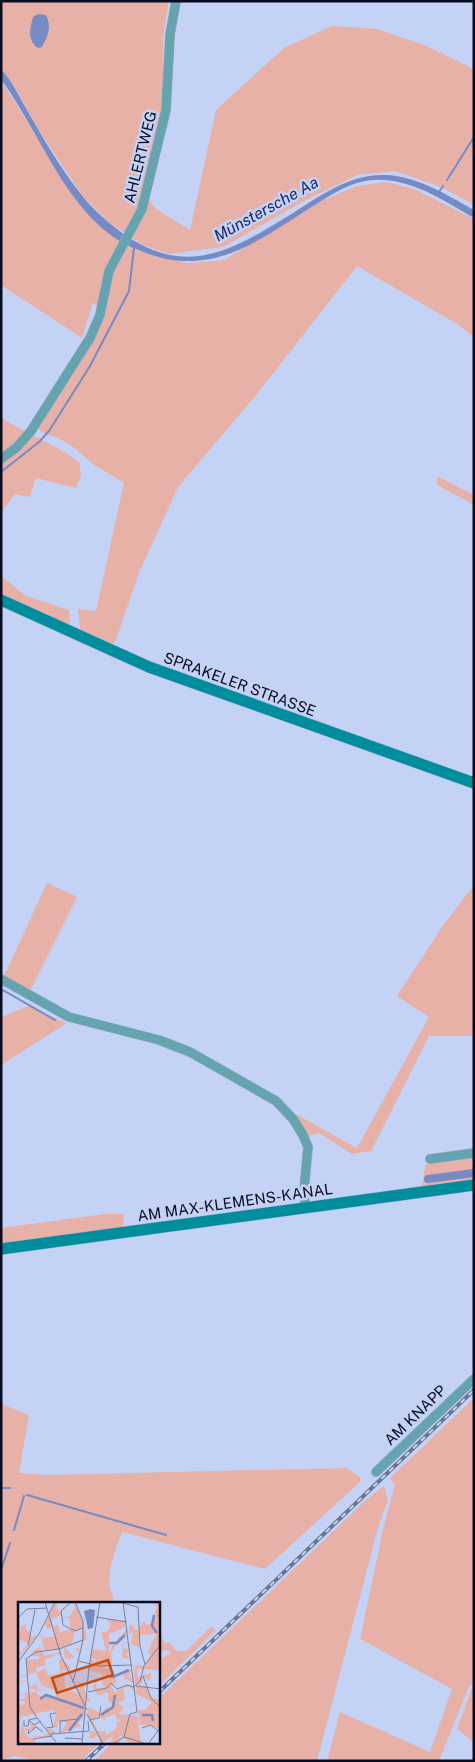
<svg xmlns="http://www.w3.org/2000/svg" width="475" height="1762" font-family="'Public Sans',sans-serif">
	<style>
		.green { fill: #e7b1a8 }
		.water { fill: #768ac3 }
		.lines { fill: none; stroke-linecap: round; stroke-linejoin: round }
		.stream { stroke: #768ac3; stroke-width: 2 }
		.canal { stroke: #768ac3; stroke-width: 8 }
		.minor-casing { stroke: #a2aed0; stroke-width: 10 }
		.secondary-casing { stroke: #a2aed0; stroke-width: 12 }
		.minor { stroke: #65a4af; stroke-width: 9 }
		.secondary { stroke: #008d9d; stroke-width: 11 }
		.rail-casing { stroke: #6b7592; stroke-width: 4 }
		.rail { stroke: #c4d2f6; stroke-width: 2; stroke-dasharray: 5.5; stroke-linecap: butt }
		.labels { text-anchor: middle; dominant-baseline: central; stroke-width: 5; stroke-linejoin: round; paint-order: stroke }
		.street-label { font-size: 15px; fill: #070c21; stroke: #c4d2f6 }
		.water-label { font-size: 16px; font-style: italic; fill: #18276b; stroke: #c4d2f6 }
		.inset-river { fill: none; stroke: #768ac3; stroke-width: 2.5 }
		.inset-road { fill: none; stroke: #7883a1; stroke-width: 1 }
		.view { fill: #c64d0f; fill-opacity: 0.15; stroke: #c64d0f; stroke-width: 2.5 }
		.inset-edge { fill: none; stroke: #070c21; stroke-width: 2.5 }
	</style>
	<rect width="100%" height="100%" fill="#c4d2f6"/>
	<g class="green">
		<polygon points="1,1 169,1 163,38 164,108 144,193 156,209 190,230 216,110 284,48 332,26 377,29 427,46 474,69 474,205 441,187 395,171 357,175 306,200 223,247 168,254 143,245 108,222 82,195 36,126 15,87 1,69"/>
		<polygon points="1,80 75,198 96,223 134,249 157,257 188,263 224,260 321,201 357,186 387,182 414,189 474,219 474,337 457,324 357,266 257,394 178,487 139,573 115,642 110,644 81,634 78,609 96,611 124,483 93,464 76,449 57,437 47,435 39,430 39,424 99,329 104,313 93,302 82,338 1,285"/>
		<path d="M1,418C27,434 55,444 79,462L81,475L76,488L36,478L30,497L15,494L1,513Z"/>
		<polygon points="437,476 474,495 474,505 437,485"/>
		<polygon points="1,576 26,596 69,610 70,627 1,593"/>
		<polygon points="47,883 77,897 30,991 4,976"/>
		<polygon points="474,885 474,1036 429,1036 371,1151 352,1154 319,1133 308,1136 292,1112 357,1148 429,1017 397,996 442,927"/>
		<polygon points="31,1005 45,1014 67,1023 1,1065 1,1017"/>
		<polygon points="474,1157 474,1180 422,1187 425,1166 429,1162"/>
		<polygon points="105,1214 124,1214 123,1228 1,1245 1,1228"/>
		<polygon points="474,1398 474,1743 457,1729 473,1686 470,1684 439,1761 327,1761 340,1712 430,1752 452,1689 360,1639 384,1525 395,1485 390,1478"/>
		<path d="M1,1404L29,1415L19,1473L48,1475L346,1468L360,1477L361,1481L265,1569L122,1532C114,1553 102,1582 116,1603H19V1743H99L81,1761H39L14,1756L1,1761Z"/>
		<polygon points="384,1486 388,1501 379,1524 317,1761 94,1761 112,1743 159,1743 159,1698 366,1500"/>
		<polygon points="211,1627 216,1630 159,1686 159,1660 171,1653 167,1650 159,1652 159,1634 165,1643 170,1643 176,1651 186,1651"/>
	</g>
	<g class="water">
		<path d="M38,14L46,15C52,27 48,35 42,47L38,48C27,40 30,29 33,17Z"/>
		<path d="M1,69C13,82 18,95 27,110C45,142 72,188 98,213C179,288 228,254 307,204C332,188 356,174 387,175C419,177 447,195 474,210V218C446,202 417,182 384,180C358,178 339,190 318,203C264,236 217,278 149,254C136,249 124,245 112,236C72,207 49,157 24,115C17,104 10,90 1,80Z"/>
	</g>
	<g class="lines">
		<g class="stream">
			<polyline points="447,180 474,137"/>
			<polyline points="439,192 443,186"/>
			<polyline points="1,472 39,442 49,431 90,366 129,291 134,248"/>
			<polyline points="1,989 55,1020"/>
			<polyline points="1,1488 10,1488"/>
			<polyline points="27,1495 166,1535"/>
			<polyline points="14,1530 24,1496"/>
			<polyline points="1,1570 10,1543"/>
		</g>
		<polyline class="canal" points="428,1179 474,1173"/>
		<defs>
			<g id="minor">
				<polyline points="1,459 17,447 31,431 90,338 100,315 109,271 142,209 166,110 170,35 176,1"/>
				<polyline points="1,979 69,1017 159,1040 190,1052 276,1101 293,1119 303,1135 308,1147 304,1190 305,1207"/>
				<polyline points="430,1159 474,1153"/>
				<polyline points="376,1472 474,1379"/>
			</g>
			<g id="secondary">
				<polyline points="1,600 149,667 474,783"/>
				<polyline points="1,1249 474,1185"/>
			</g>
		</defs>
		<use href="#minor" class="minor-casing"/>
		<use href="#secondary" class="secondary-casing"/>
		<use href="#minor" class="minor"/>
		<use href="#secondary" class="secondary"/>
		<defs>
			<g id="rail">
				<polyline points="159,1692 474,1390"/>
				<polyline points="86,1761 105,1743"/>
			</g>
		</defs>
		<use href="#rail" class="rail-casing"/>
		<use href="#rail" class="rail"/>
	</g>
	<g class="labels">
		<g class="street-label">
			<text transform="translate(140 157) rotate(-76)">AHLERTWEG</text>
			<text transform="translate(240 684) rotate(20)">SPRAKELER STRASSE</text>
			<text transform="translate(235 1202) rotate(-8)">AM MAX-KLEMENS-KANAL</text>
			<text transform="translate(415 1415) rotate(-44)">AM KNAPP</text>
		</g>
		<g class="water-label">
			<text transform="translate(266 209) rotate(-29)">Münstersche Aa</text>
		</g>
	</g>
	<g transform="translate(18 1602)">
		<rect width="142" height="142" fill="#c4d2f6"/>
		<path d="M38,0L41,11L53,0L44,9V13L33,17L35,25L40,23L42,30L53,27L51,16H44L52,14L57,6L56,0L65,19L69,38L65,39L61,59L71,61L72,57L77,60L78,57L72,56L74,47L88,49L83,30H88L93,24L89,17L83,16L106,19L107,25L91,32V51L96,41L110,26V30L102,38L112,42V49L108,52L113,57L104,56L105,43H102L106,42V47L112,46L110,42L101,38L93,51L94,61L85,66L91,67L94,75L104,70L114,67L110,75L115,77L116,81L107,77L104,71L97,74L99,80L93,83L97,91L108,83L116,85L117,91L112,85L105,86L107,97L100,101L105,105L116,102L119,108L116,103L106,105L101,112L119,114V110L123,142H112L103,133L100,138L103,142H88H91L95,134L82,142L80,131L76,136L71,137L72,129L79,130L69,114L71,105L82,111L89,105L93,107L95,102L90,99V90L80,94L75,85L79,76L78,86H87L83,80L85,72L71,68V61L61,60L59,67L62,69L55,68H58L62,50L55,46L63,47L64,27L57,29L53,45L51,43L46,45L57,56L47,57L46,45L42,48L44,53L36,52V55L27,57V63L18,66L19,70L28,66L29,73L42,72L41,57H45L52,65L53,74L50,69L42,68L46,71L47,85L61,93L57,83L62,88V83L57,81V79L67,82L66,88L72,98L67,100L68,111L60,121L63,124L42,131L49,121L39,119V126H35L38,111L35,108L2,115L6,126L14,125L8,118L19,125L15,129L10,125L9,130L6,127L9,135L31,133L24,131L33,132L29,127L32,126L38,130L33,135H13L18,140L13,142H0L4,123L0,104L7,102L6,99H0L7,96V92L0,94L7,91L18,90V87H10L9,79L0,78V82V78H9L8,74H6L0,73H9V58L21,57V54H11L17,48L22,45L26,54L42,50L41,47L34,48L33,44L32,49H27L22,31L25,36L37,34L35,25L29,27L27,22ZM18,70L23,83L40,90L37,96L19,93V88L30,89L19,87L21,84L16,83V79L15,84H10L9,74ZM97,112L99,117L104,118L99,120L98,127L88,133L86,123L87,130L80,129L74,117L81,114L88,119L86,116ZM134,0H142V68L119,67L120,75L133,71L132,79L126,75L122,84L129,85L133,95L142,99V128L133,123H122L120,108H127L134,100L118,92V85L122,80L117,84L116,68L118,63L130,64L128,62L133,54L125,55L133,54L130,50L138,32L122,33L121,45L113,42L115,32L111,31V24H117L114,27L121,28L119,10L122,25L126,19L129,23L133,21L139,5ZM0,21L3,25L8,22V28L13,29L11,35L19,33L3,53L0,54L10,42L0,36L3,27Z" fill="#e7b1a8" fill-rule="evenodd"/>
		<path d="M72,7L77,8L75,26L70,27L66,9Z" fill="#768ac3"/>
		<path class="inset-river" d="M136,13L134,24L139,31M91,41H99L107,33M89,74L95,75L111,68M22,97L28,93L66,106M83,113L95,105L97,93M124,113H134L135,119M51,129L64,112"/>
		<path class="inset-road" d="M27,0L43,54L69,108M53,0L43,9L45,23L57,29L65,26M105,0L116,85M104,1L120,5L122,44L127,62M78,15L109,20M0,16L9,7L29,6M10,44L17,8M8,57L18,50L41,47L65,38M8,57L12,105L19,116M61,59L80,64L114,63M0,60L21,32L37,0M125,74L133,96L143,106M55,80L65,38V19L57,0M118,84L143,87M116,85L122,79L126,64L143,42M70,90L89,86L93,81L99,87L109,83L116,85M69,112L85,142M19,116L38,140M6,118V124H10L11,118L19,116M11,118L16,123L23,119M71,118L81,116L83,104M28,126L35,125L32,112L38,111M124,126L133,123L140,129M11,127L10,132L18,125L25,130M42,131V119L60,117M33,132L71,129L70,119M106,135L129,142M47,136L65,137M15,137L34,134M64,142L71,65L82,0M95,142L106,135L112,112L119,110L116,85M130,142L143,125"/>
		<path class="view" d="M90,58L95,73L39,91L34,76Z"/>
		<rect width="142" height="142" class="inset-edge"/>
	</g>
	<rect width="475" height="1762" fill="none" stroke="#070c21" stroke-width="5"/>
</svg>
